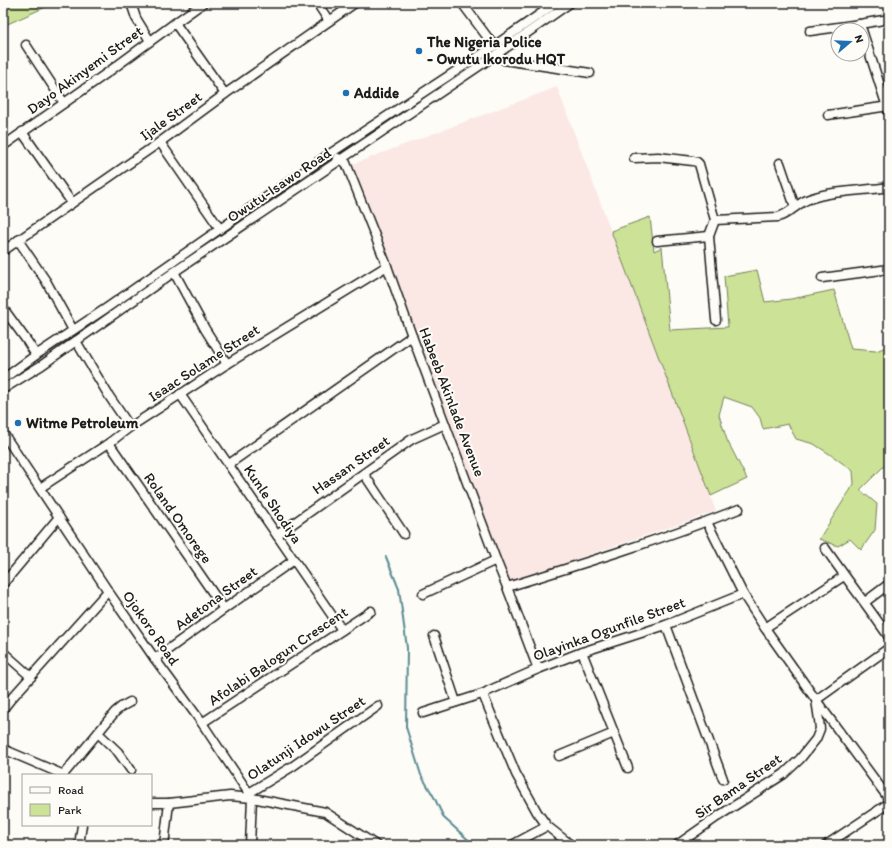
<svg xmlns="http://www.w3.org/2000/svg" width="892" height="848" font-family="Itim,sans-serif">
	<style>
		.built { fill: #fbe8e4 }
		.green { fill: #cce297; stroke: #747f5a }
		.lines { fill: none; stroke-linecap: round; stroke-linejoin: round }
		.stream { stroke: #5b8b91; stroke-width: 2 }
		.minor-casing { stroke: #1c1c1c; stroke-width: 11 }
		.minor { stroke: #fdfcf7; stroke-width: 8 }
		.poi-dot { fill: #1f6fb2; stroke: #fdfcf7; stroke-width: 1.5 }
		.labels { text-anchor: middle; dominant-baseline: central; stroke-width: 4; stroke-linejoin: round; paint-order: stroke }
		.poi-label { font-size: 15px; font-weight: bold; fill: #1c1c1c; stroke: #fdfcf7; text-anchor: start }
		.street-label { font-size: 15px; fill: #1c1c1c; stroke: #fdfcf7 }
	</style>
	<rect width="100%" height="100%" fill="#fdfcf7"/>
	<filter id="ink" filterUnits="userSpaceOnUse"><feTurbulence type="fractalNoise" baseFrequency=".025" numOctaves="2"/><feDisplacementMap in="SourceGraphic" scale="8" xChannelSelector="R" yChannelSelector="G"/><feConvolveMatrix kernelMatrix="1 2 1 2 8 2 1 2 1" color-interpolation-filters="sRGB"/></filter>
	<g filter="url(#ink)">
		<polygon class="built" points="557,87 716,511 510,582 427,359 353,164"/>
		<g class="green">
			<polygon points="3,3 51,3 48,6 3,26"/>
			<polygon points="650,217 654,251 662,247 670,330 728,327 724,276 757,270 765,302 791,299 834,290 851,349 876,351 889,346 889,456 886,464 860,490 877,504 875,530 861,550 850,539 838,546 819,539 854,484 853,471 834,457 814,444 796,439 788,424 763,429 760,418 752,407 724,397 719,415 727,440 747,479 711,496 611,231"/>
		</g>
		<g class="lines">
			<polyline class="stream" points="386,557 399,589 407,648 406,727 421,775 434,797 444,818 474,845"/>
			<defs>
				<g id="minor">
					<polyline points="131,3 136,18 150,41"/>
					<polyline points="317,3 329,21"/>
					<polyline points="462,3 494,46"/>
					<polyline points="175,23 225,94"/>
					<polyline points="861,29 860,24 889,19"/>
					<polyline points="862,30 889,113"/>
					<polyline points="810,31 860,24"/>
					<polyline points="26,45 64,103"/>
					<polyline points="497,54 497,56 504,60 590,73"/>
					<polyline points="828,115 889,106"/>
					<polyline points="22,132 72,203"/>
					<polyline points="160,142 220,229"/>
					<polyline points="3,146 107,73 175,23 203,3"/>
					<polyline points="338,158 346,163 387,266 412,336 496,560 507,587 538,669"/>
					<polyline points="634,158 658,157 693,161 697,162 699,164 715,220 709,236 716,320"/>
					<polyline points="780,163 795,207"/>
					<path d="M715,220L778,217C790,214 797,203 809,199C835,190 863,191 889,187"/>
					<polyline points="18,240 46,281 73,330"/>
					<polyline points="657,241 709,236"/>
					<polyline points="3,251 160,142 225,94 355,3"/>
					<polyline points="174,272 205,329 227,364"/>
					<polyline points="822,278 889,269"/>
					<polyline points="3,308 27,341 36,355"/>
					<polyline points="76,341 109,396 130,427"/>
					<polyline points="3,379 36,355 108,307 220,229 331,153 494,46 556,3"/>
					<polyline points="3,389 42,365 174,272 497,54 570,3"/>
					<polyline points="180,394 342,630"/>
					<polyline points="3,433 108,591 155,659 202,723 252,798 250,845"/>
					<polyline points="109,443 224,609"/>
					<polyline points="229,464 412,336"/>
					<polyline points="364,474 404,534"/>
					<polyline points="40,488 109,443 130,427 227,364 387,266"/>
					<polyline points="707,522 743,594 765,628 816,700 889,799"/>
					<polyline points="277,535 412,439 445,424"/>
					<path d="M825,548C846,578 868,607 889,637"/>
					<polyline points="3,584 59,517"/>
					<path d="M507,587C585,563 663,539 739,509"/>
					<polyline points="423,594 496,560"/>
					<polyline points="865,602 889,584"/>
					<polyline points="666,625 723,779"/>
					<polyline points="765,628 844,576"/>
					<polyline points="434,636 456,702"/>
					<polyline points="3,652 31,677"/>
					<polyline points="582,652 628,768"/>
					<polyline points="155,659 224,609 294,560"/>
					<polyline points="485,693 484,697 516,774 537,812 547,826 571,845"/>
					<polyline points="3,709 10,700 108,591"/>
					<polyline points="423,713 485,693 488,691 538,669 582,652 666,625 743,594"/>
					<polyline points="202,723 371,611"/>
					<polyline points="98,733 118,752 131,770"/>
					<polyline points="3,749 64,775"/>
					<polyline points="559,756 614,733"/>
					<polyline points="63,775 115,712 121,707 130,702"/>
					<polyline points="249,793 293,766 378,706"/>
					<polyline points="151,803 169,803 230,796 252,798 325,812 376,845"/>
					<polyline points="79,845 82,825"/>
					<polyline points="164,845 169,803"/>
					<polyline points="512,845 547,826"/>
					<polyline points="677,845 717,817 784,774 800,759 816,739 820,729 819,720 816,700 889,648"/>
					<polyline points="826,845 889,803"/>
				</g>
			</defs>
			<use href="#minor" class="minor-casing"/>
			<use href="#minor" class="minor"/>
		</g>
	</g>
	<g class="poi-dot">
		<circle cx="419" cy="51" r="4"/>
		<circle cx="346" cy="93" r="4"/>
		<circle cx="18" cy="423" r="4"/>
	</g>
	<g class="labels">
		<g class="poi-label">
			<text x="427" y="42">The Nigeria Police<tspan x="427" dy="17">- Owutu Ikorodu HQT</tspan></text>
			<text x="354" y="93">Addide</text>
			<text x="26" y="423">Witme Petroleum</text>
		</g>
		<g class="street-label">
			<text transform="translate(85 70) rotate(-36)">Dayo Akinyemi Street</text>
			<text transform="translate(171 116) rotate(-36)">Ijale Street</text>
			<text transform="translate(279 185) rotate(-34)">Owutu-Isawo Road</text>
			<text transform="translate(204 363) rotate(-33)">Isaac Solame Street</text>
			<text transform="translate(452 402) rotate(69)">Habeeb Akinlade Avenue</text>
			<text transform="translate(351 465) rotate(-35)">Hassan Street</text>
			<text transform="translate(273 504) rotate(56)">Kunle Shodiya</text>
			<text transform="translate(178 518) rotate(55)">Roland Omorege</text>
			<text transform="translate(216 598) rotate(-36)">Adetona Street</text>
			<text transform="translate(151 628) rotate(55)">Ojokoro Road</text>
			<text transform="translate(609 629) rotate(-20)">Olayinka Ogunfile Street</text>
			<text transform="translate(278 656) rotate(-34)">Afolabi Balogun Crescent</text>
			<text transform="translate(306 738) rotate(-34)">Olatunji Idowu Street</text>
			<text transform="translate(738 786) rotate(-35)">Sir Bama Street</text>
		</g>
	</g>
	<rect width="892" height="848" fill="none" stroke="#fdfcf7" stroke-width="16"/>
	<rect x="8" y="8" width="876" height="832" fill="none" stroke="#1c1c1c" stroke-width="1.5" filter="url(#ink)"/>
	<rect x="22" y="774" width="130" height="52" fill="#fdfcf7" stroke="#a3a29f"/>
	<rect x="30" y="787" width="20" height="6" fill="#fdfcf7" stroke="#a3a29f"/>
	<text x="58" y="794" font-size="12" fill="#1c1c1c">Road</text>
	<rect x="30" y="804" width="20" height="12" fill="#cce297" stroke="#a3a29f"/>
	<text x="58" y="814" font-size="12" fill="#1c1c1c">Park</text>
	<g transform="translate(850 42) rotate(71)"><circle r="19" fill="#fdfcf7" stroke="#a3a29f"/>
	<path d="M0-3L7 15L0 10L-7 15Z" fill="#1f6fb2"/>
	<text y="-6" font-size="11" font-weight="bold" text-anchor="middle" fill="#1c1c1c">N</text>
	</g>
</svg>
